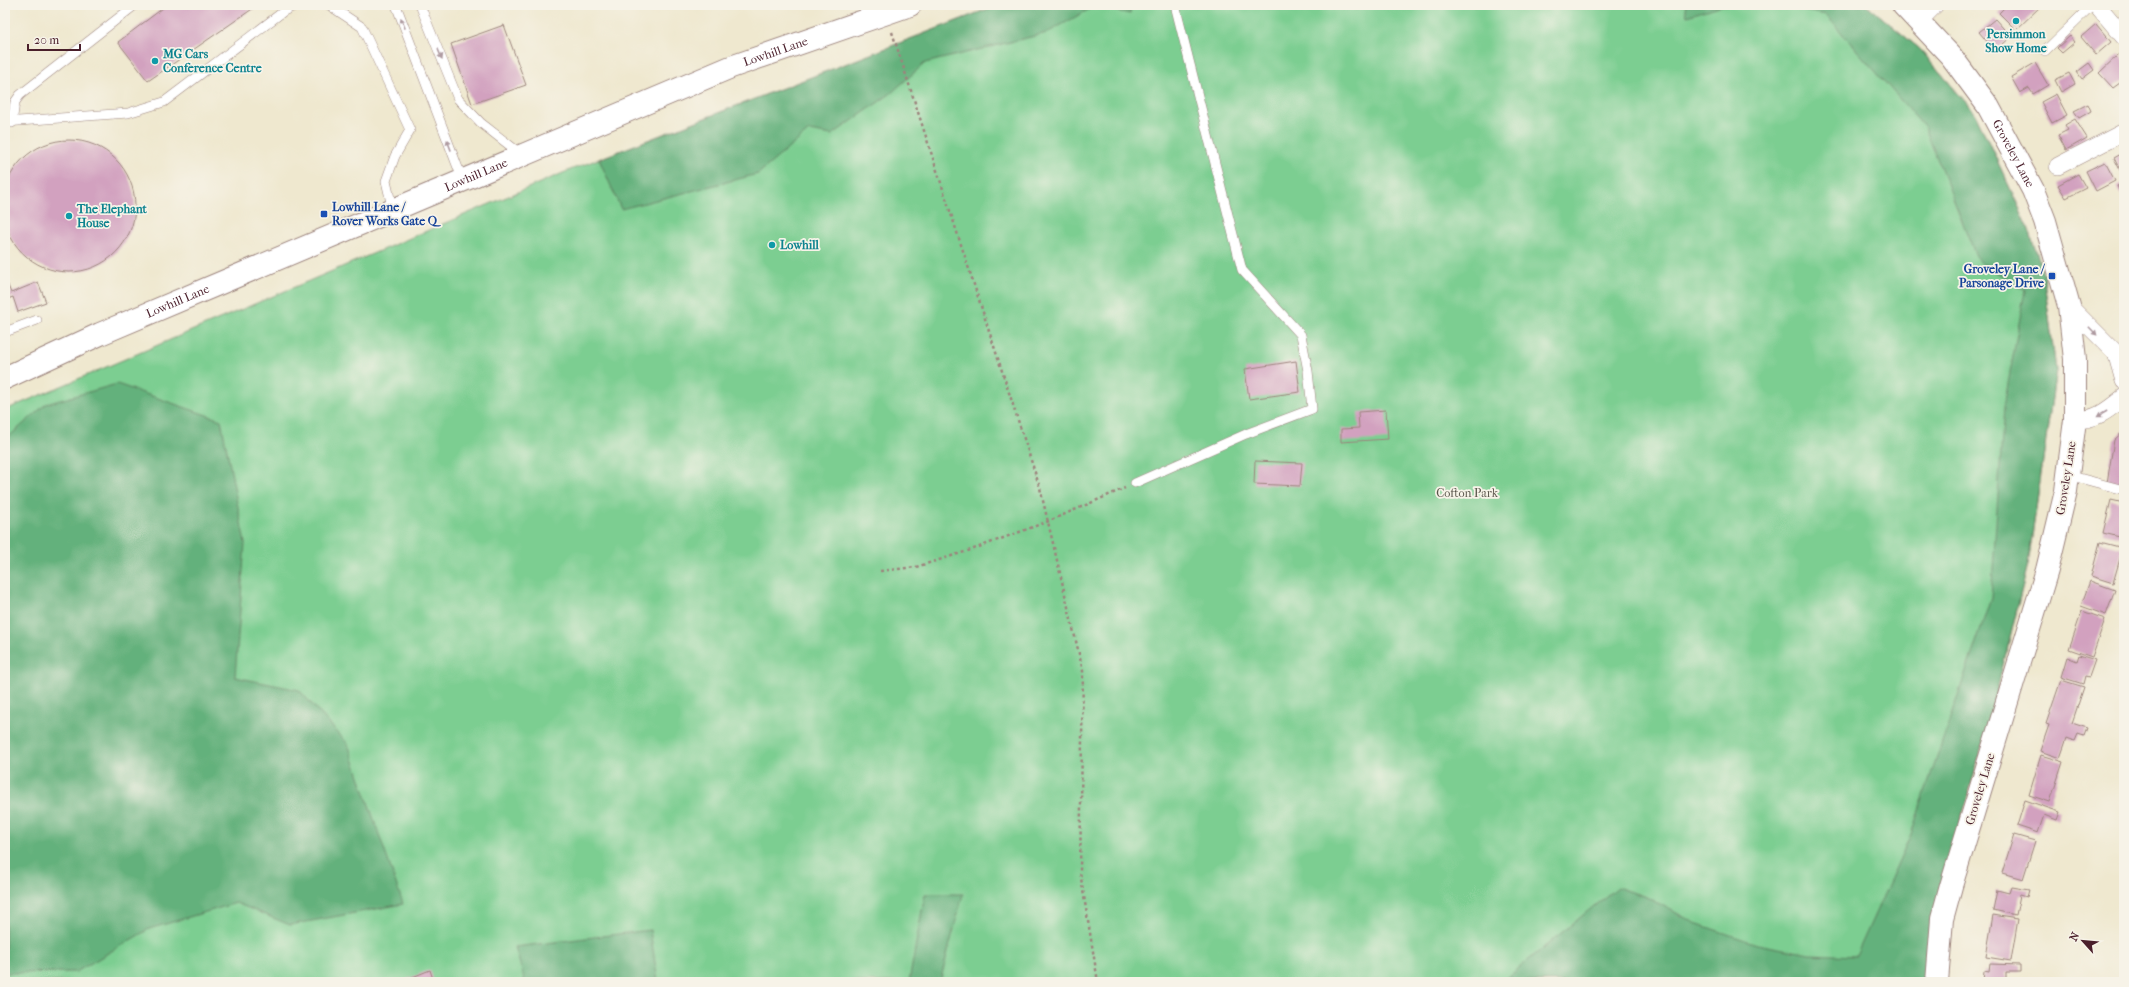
<svg xmlns="http://www.w3.org/2000/svg" width="2129" height="987" font-family="'IM FELL French Canon',serif">
	<style>
		.green { fill: #7bce91; stroke: #62765e }
		.forest { fill: #64b17b; stroke: #576853 }
		.building { fill: #d2a1bf }
		.lines { fill: none; stroke-linecap: round; stroke-linejoin: round }
		.service-casing { stroke: #9c847d; stroke-width: 10 }
		.minor-casing { stroke: #9c847d; stroke-width: 18 }
		.tertiary-casing { stroke: #9c847d; stroke-width: 24 }
		.secondary-casing { stroke: #9c847d; stroke-width: 24 }
		.path { stroke: #9c847d; stroke-width: 2.5; stroke-dasharray: 3 3; stroke-linecap: butt }
		.service { stroke: #fff; stroke-width: 9 }
		.minor { stroke: #fff; stroke-width: 17 }
		.tertiary { stroke: #fff; stroke-width: 22 }
		.secondary { stroke: #fff; stroke-width: 22 }
		.oneway { fill: #ae9aa0 }
		.culture-dot { fill: #0f9aa8; stroke: #f7f3e8; stroke-width: 1.5 }
		.transit-dot { fill: #1a4fb4; stroke: #f7f3e8; stroke-width: 1.5 }
		.labels { text-anchor: middle; dominant-baseline: central; stroke-width: 3.5; stroke-linejoin: round; paint-order: stroke }
		.culture-label { font-size: 12px; font-weight: bold; fill: #0d838f; stroke: #f7f3e8; text-anchor: start }
		.street-label { font-size: 12px; fill: #4a1f2b; stroke: #f7f3e8 }
		.transit-label { font-size: 12px; font-weight: bold; fill: #164399; stroke: #f7f3e8; text-anchor: start }
		.park-label { font-size: 12px; fill: #59544a; stroke: #f7f3e8 }
	</style>
	<rect width="100%" height="100%" fill="#f7f3e8"/>
	<filter id="ink" filterUnits="userSpaceOnUse"><feTurbulence type="fractalNoise" baseFrequency=".025" numOctaves="2"/><feDisplacementMap in="SourceGraphic" scale="8" xChannelSelector="R" yChannelSelector="G"/><feConvolveMatrix kernelMatrix="1 2 1 2 8 2 1 2 1" color-interpolation-filters="sRGB"/></filter>
	<filter id="wash" filterUnits="userSpaceOnUse"><feTurbulence type="fractalNoise" baseFrequency=".012" numOctaves="4" result="noise"/><feDisplacementMap in="SourceGraphic" scale="16" xChannelSelector="R" yChannelSelector="G"/><feGaussianBlur stdDeviation="0.9" result="paint"/><feColorMatrix in="noise" values="0 0 0 0 0 0 0 0 0 0 0 0 0 0 0 0 0 1.4 0 .05"/><feComposite in="paint" operator="in"/></filter>
	<g filter="url(#wash)">
		<rect width="100%" height="100%" fill="#efe8cf"/>
		<polygon class="green" points="998,5 1867,5 1920,49 1975,113 2028,227 2043,273 2056,370 2028,564 1993,706 1939,900 1927,953 1927,982 5,982 5,410 570,170"/>
		<g class="forest">
			<polygon points="998,5 1131,5 1130,14 1095,6 1047,33 925,63 890,94 832,135 809,131 758,174 621,209 599,159"/>
			<polygon points="1685,5 1723,5 1687,16"/>
			<polygon points="1775,5 1867,5 1920,49 1975,113 2028,227 2043,273 2056,370 2028,564 1993,706 1939,900 1927,953 1930,982 1502,982 1617,887 1649,898 1695,923 1757,944 1810,954 1856,956 1911,834 1991,598 2004,406 2025,290 1978,261 1925,128 1826,15"/>
			<polygon points="117,384 221,420 245,543 235,677 299,690 348,744 403,904 290,925 236,903 149,929 76,972 5,973 5,440 46,404"/>
			<polygon points="925,894 963,894 940,982 909,982"/>
			<polygon points="650,930 658,982 525,982 515,947"/>
		</g>
		<g id="blocks">
			<g class="building">
				<polygon points="167,5 258,5 148,81 118,42"/>
				<polygon points="2007,5 2042,5 2016,30 1999,13"/>
				<polygon points="1995,19 2011,37 1995,51 1979,32"/>
				<polygon points="2096,24 2111,42 2096,55 2081,37"/>
				<polygon points="504,25 526,85 472,104 451,44"/>
				<polygon points="2070,36 2075,42 2062,53 2057,48"/>
				<polygon points="2119,54 2124,60 2124,80 2113,88 2099,73"/>
				<polygon points="2035,63 2048,85 2033,94 2029,88 2020,93 2011,77"/>
				<polygon points="2089,63 2094,70 2082,79 2077,72"/>
				<polygon points="2069,73 2075,84 2061,92 2055,80"/>
				<polygon points="2056,94 2067,115 2052,123 2041,102"/>
				<polygon points="2088,104 2091,111 2079,118 2074,111"/>
				<polygon points="2075,119 2087,138 2066,150 2058,135 2068,130 2065,125"/>
				<circle cx="69" cy="206" r="66"/>
				<polygon points="2123,153 2124,155 2124,178 2114,158"/>
				<polygon points="2105,162 2115,181 2096,191 2086,171"/>
				<polygon points="2078,174 2086,188 2066,198 2058,185"/>
				<polygon points="2124,183 2124,199 2117,186"/>
				<polygon points="5,278 11,293 38,282 46,302 18,312 13,297 5,300"/>
				<polygon points="1296,361 1300,392 1249,399 1245,369"/>
				<polygon points="1386,410 1388,439 1341,442 1341,429 1359,428 1358,412"/>
				<polygon points="2124,431 2124,485 2107,483 2114,440"/>
				<polygon points="1255,461 1302,463 1300,486 1254,484"/>
				<polygon points="2111,500 2124,503 2124,538 2103,533"/>
				<polygon points="2100,542 2123,548 2113,583 2091,576"/>
				<polygon points="2090,581 2115,590 2106,615 2081,606"/>
				<polygon points="2082,611 2105,619 2092,657 2069,649"/>
				<polygon points="2079,655 2095,660 2089,677 2085,676 2083,684 2061,677 2067,657 2077,661"/>
				<polygon points="2061,680 2084,687 2072,723 2087,728 2084,736 2078,734 2075,741 2067,738 2060,758 2040,751 2049,725 2046,724"/>
				<polygon points="2041,755 2063,762 2050,802 2029,795"/>
				<polygon points="2025,800 2060,812 2057,820 2044,815 2038,833 2017,826"/>
				<polygon points="2014,835 2035,841 2023,879 2002,873"/>
				<polygon points="2011,887 2029,890 2027,897 2020,895 2016,915 1993,910 1997,890 2009,893"/>
				<polygon points="1993,915 2018,919 2011,961 1986,957"/>
				<polygon points="1990,964 2020,965 2020,972 2006,972 2006,982 1983,982 1984,971 1989,972"/>
				<polygon points="430,970 434,982 400,982"/>
			</g>
		</g>
	</g>
	<g filter="url(#ink)">
		<use href="#blocks" fill-opacity="0" stroke="#9c847d" stroke-width="1"/>
		<g class="lines">
			<defs>
				<g id="service">
					<polyline points="329,5 362,27 410,130 395,156 386,181 393,211"/>
					<polyline points="396,5 463,181"/>
					<polyline points="420,5 458,99 481,123 522,155"/>
					<polyline points="2045,51 2092,5"/>
					<polyline points="5,122 128,113 164,102 284,11 296,5"/>
					<polyline points="12,123 15,102 20,95 135,5"/>
					<polyline points="5,332 37,320"/>
					<polyline points="2068,475 2124,490"/>
					<polyline points="1135,483 1246,434 1312,409 1308,371 1301,335 1242,270 1175,5"/>
				</g>
				<g id="minor">
					<polyline points="2097,5 2124,37"/>
					<polyline points="1919,21 1935,5"/>
					<polyline points="2058,166 2124,132"/>
					<polyline points="2069,306 2124,361"/>
					<polyline points="2117,356 2124,381"/>
					<path d="M2075,420C2097,420 2108,410 2124,397"/>
				</g>
				<g id="tertiary">
					<path id="s1" d="M5,378L100,334L731,67L910,5"/>
				</g>
				<g id="secondary">
					<path id="s2" d="M1903,5L1951,56L1988,106L2033,190L2045,221L2069,306L2075,359V420L2066,491L2047,570L1951,886L1942,919L1937,982"/>
				</g>
			</defs>
			<use href="#service" class="service-casing"/>
			<use href="#minor" class="minor-casing"/>
			<use href="#tertiary" class="tertiary-casing"/>
			<use href="#secondary" class="secondary-casing"/>
			<g class="path">
				<polyline points="892,32 1040,488 1083,671 1080,872 1098,982"/>
				<polyline points="880,571 916,567 971,550 1049,521 1125,488"/>
			</g>
			<use href="#service" class="service"/>
			<use href="#minor" class="minor"/>
			<use href="#tertiary" class="tertiary"/>
			<use href="#secondary" class="secondary"/>
		</g>
		<defs><path id="oneway-solid" d="M-6-.8H1V-3.2L6.5 0L1 3.2V.8H-6Z"/></defs>
		<g class="oneway">
			<use href="#oneway-solid" transform="translate(403 23) rotate(-111)"/>
			<use href="#oneway-solid" transform="translate(440 54) rotate(68)"/>
			<use href="#oneway-solid" transform="translate(449 145) rotate(-111)"/>
			<use href="#oneway-solid" transform="translate(2093 331) rotate(46)"/>
			<use href="#oneway-solid" transform="translate(2102 414) rotate(150)"/>
		</g>
	</g>
	<g class="culture-dot">
		<circle cx="2016" cy="21" r="4"/>
		<circle cx="155" cy="61" r="4"/>
		<circle cx="69" cy="216" r="4"/>
		<circle cx="772" cy="245" r="4"/>
	</g>
	<g class="transit-dot">
		<rect x="320" y="210" width="8" height="8" rx="2"/>
		<rect x="2048" y="272" width="8" height="8" rx="2"/>
	</g>
	<g class="labels">
		<g class="culture-label">
			<text x="2016" y="34" text-anchor="middle">Persimmon<tspan x="2016" dy="14">Show Home</tspan></text>
			<text x="163" y="54">MG Cars<tspan x="163" dy="14">Conference Centre</tspan></text>
			<text x="77" y="209">The Elephant<tspan x="77" dy="14">House</tspan></text>
			<text x="780" y="245">Lowhill</text>
		</g>
		<g class="street-label">
			<text stroke="none"><textPath href="#s1" startOffset="837">Lowhill Lane</textPath></text>
			<text stroke="none"><textPath href="#s2" startOffset="186">Groveley Lane</textPath></text>
			<text stroke="none"><textPath href="#s1" startOffset="513">Lowhill Lane</textPath></text>
			<text stroke="none"><textPath href="#s1" startOffset="189">Lowhill Lane</textPath></text>
			<text transform="translate(2066 478) rotate(-81)">Groveley Lane</text>
			<text transform="translate(1980 789) rotate(-73)">Groveley Lane</text>
		</g>
		<g class="transit-label">
			<text x="332" y="207">Lowhill Lane /<tspan x="332" dy="14">Rover Works Gate Q</tspan></text>
			<text x="2044" y="269" text-anchor="end">Groveley Lane /<tspan x="2044" dy="14">Parsonage Drive</tspan></text>
		</g>
		<g class="park-label">
			<text x="1467" y="493">Cofton Park</text>
		</g>
	</g>
	<rect width="2129" height="987" fill="none" stroke="#f7f3e8" stroke-width="20"/>
	<g transform="translate(2083 941) rotate(297)" stroke="#f7f3e8" stroke-width="3" paint-order="stroke">
	<path d="M0-3L7 15L0 10L-7 15Z" fill="#4a1f2b"/>
	<text y="-6" font-size="11" font-weight="bold" text-anchor="middle" fill="#4a1f2b">N</text>
	</g>
	<path d="M28 44v6h52v-6" fill="none" stroke="#4a1f2b" stroke-width="2"/>
	<text x="34" y="44" font-size="12" fill="#4a1f2b" stroke="#f7f3e8" stroke-width="3" paint-order="stroke">20 m</text>
</svg>
